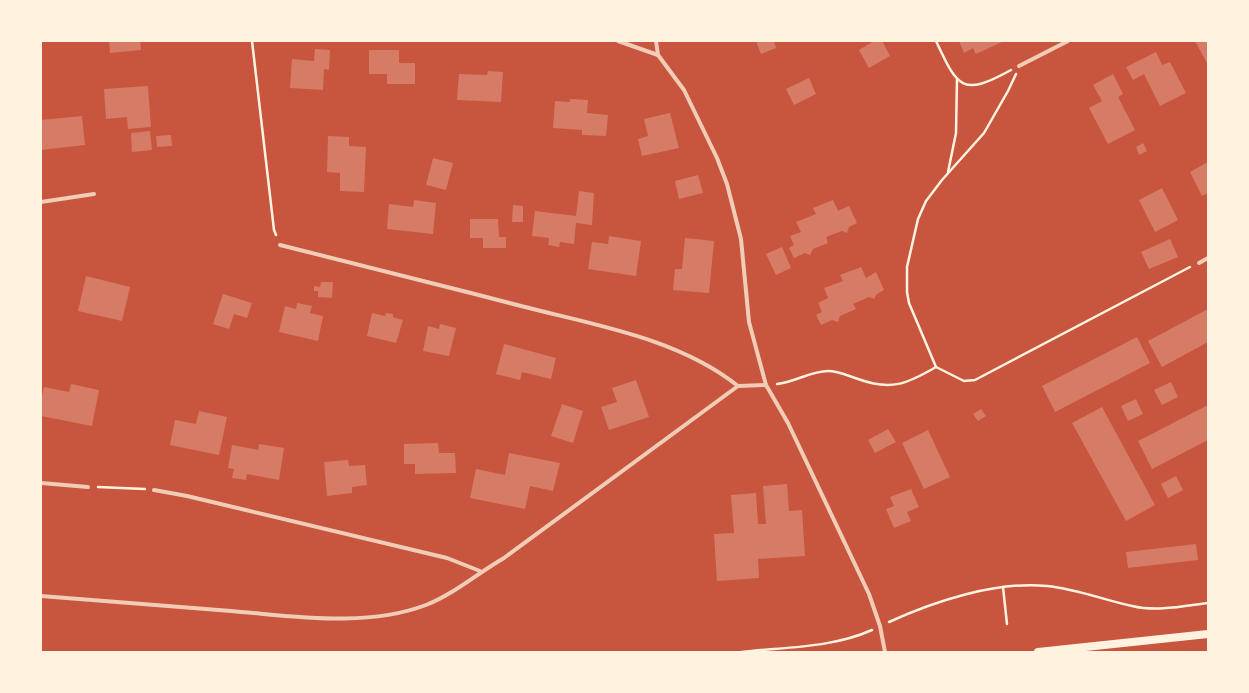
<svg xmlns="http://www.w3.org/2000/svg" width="1249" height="693" font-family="'Open Sans',sans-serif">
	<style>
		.building { fill: #d67c66 }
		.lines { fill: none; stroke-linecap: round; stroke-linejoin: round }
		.path { stroke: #fff3e0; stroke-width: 2.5 }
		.minor { stroke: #f1ccb7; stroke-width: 4 }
		.secondary { stroke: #fff3e0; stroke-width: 8 }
	</style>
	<rect width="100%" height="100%" fill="#c8553d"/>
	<g class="building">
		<polygon points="109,41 140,41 141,50 110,53"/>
		<polygon points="756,41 774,41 776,48 761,54"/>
		<polygon points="874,41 882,41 890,56 869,68 859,50"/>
		<polygon points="959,41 1004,41 976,54 973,48 964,53"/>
		<polygon points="1195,41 1208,41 1208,65"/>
		<polygon points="315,49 330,50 329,70 324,69 323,90 290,88 292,59 314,61"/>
		<polygon points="369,50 399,50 399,63 415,63 415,84 387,84 387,74 369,74"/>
		<polygon points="1156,52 1162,65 1170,62 1186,93 1160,106 1144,74 1133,80 1126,67"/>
		<polygon points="488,71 503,72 501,102 457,100 459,74 487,75"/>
		<polygon points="1113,74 1123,94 1118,97 1135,130 1108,144 1089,108 1102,101 1093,85"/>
		<polygon points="809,78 816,94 794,105 786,89"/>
		<polygon points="148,86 151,127 128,129 127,117 106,119 104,89"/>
		<polygon points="570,99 588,100 587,113 608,115 606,136 582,135 582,130 553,128 555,101 570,102"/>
		<polygon points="670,113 679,148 642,156 638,139 648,136 644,119"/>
		<polygon points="82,116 85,145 41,150 41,120"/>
		<polygon points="150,131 152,150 132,152 131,133"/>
		<polygon points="171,135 172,146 157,147 156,136"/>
		<polygon points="328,136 349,137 349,146 366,147 364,192 340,191 340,173 327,172"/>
		<polygon points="1143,143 1147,151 1139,155 1136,147"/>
		<polygon points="433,158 453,163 446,190 426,185"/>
		<polygon points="1208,162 1208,193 1202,196 1190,172"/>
		<polygon points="698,175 703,193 679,199 675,181"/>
		<polygon points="1162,188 1178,220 1155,232 1139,200"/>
		<polygon points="579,191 594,193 592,225 576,223 574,244 560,242 559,247 548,245 549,238 532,236 535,211 576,216"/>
		<polygon points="414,200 436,203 433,234 387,229 389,204 413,207"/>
		<polygon points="833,200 838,211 849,206 857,223 849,227 847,233 842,231 826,237 828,243 813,249 810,255 805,253 794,258 789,248 794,245 790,236 801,232 796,222 816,214 813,208"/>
		<polygon points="513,205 523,206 523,222 512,222"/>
		<polygon points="470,219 498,219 499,237 506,237 506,248 483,248 483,238 470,238"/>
		<polygon points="609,236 641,241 636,276 588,269 592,242 608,244"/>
		<polygon points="685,238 714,241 709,293 673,290 675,269 682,269"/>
		<polygon points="1170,239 1178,257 1149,269 1141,252"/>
		<polygon points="782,247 791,268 776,275 766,254"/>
		<polygon points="861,267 866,278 876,272 884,290 877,294 874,299 869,297 853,304 856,309 840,316 838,322 832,320 821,325 816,315 822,312 818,303 828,298 824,288 843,281 840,275"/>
		<polygon points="86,276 130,287 122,321 78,311"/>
		<polygon points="321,282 333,282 332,298 318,297 318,291 314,291 314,286 320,287"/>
		<polygon points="223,294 252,303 247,318 234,314 229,329 213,324"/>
		<polygon points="297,303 312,306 310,313 323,316 318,341 279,332 285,306 296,309"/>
		<polygon points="1208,309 1208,342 1162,367 1148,341"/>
		<polygon points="372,313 385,316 386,313 393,314 393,317 403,320 396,343 367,336"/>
		<polygon points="440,324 456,328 449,356 423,351 428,326 439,329"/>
		<polygon points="1137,337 1150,363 1055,412 1042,386"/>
		<polygon points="504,344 556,358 551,379 522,372 520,380 496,374"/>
		<polygon points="636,380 649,417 609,430 601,407 617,402 612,388"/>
		<polygon points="1171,382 1178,397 1162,405 1154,390"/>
		<polygon points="71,384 99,390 92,426 41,416 41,401 44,387 69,392"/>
		<polygon points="1136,399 1143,414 1128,421 1121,406"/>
		<polygon points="562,404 583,411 573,443 551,436"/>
		<polygon points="1208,405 1208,440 1152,469 1138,441"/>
		<polygon points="1102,407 1155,505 1126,521 1072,423"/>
		<polygon points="981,409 986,416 978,421 973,414"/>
		<polygon points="199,411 227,417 219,455 170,445 175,420 196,424"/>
		<polygon points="888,429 896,442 875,453 868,440"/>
		<polygon points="928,430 950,477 924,489 902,443"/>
		<polygon points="438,443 439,453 455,453 456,473 415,474 415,464 404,464 404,444"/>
		<polygon points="259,444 284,448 279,480 247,474 246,480 232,478 234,469 228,468 232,445 258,450"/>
		<polygon points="509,453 560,463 553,491 530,486 525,509 470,498 476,469 505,475"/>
		<polygon points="348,460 349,466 365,465 367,485 352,487 352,493 327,496 324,462"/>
		<polygon points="1176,476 1183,490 1168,498 1161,484"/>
		<polygon points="787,484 789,511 802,510 805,556 758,559 759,578 717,581 714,534 734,533 731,495 756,493 758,524 766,524 763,486"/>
		<polygon points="911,489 919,507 907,512 911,521 894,528 886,509 894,506 890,497"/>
		<polygon points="1196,544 1198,560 1128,568 1126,552"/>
	</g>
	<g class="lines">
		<g class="path">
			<polyline points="252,41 274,230 276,235"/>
			<path d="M936,41C958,88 962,97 1011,70"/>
			<polyline points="1016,74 1008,91 984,133 942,180 926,201 918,219 907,267 907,292 909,303 936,367 964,381 975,380 1190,267"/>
			<polyline points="948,172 956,133 957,79"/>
			<path d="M777,384C795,382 811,371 828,371C839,371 848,376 858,379C891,391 907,384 936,367"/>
			<polyline points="98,487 145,489"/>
			<polyline points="1003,587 1007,624"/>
			<path d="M889,622C935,601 996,581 1047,586C1077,589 1104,600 1132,606C1157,612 1184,606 1208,603"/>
			<path d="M742,652C785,647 832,648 872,630"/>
		</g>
		<g class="minor">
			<polyline points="618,41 658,55"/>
			<polyline points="656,41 658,55 684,90 717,158 727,184 741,239 749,322 766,385 788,423 869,594 880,626 885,652"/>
			<polyline points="1019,66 1068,41"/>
			<polyline points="41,202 94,194"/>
			<path d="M280,245C361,265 441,285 521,306C594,325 678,338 738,386"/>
			<polyline points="1199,263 1208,258"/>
			<polyline points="41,483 88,487"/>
			<polyline points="154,490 187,496 447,558 480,571"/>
			<path d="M41,596C104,601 168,606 231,611C294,616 365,628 426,605C454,594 478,573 504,558L738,386L766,385"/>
		</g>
		<polyline class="secondary" points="1038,652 1208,634"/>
	</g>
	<rect width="1249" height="693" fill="none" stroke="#fff3e0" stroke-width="84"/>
</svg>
